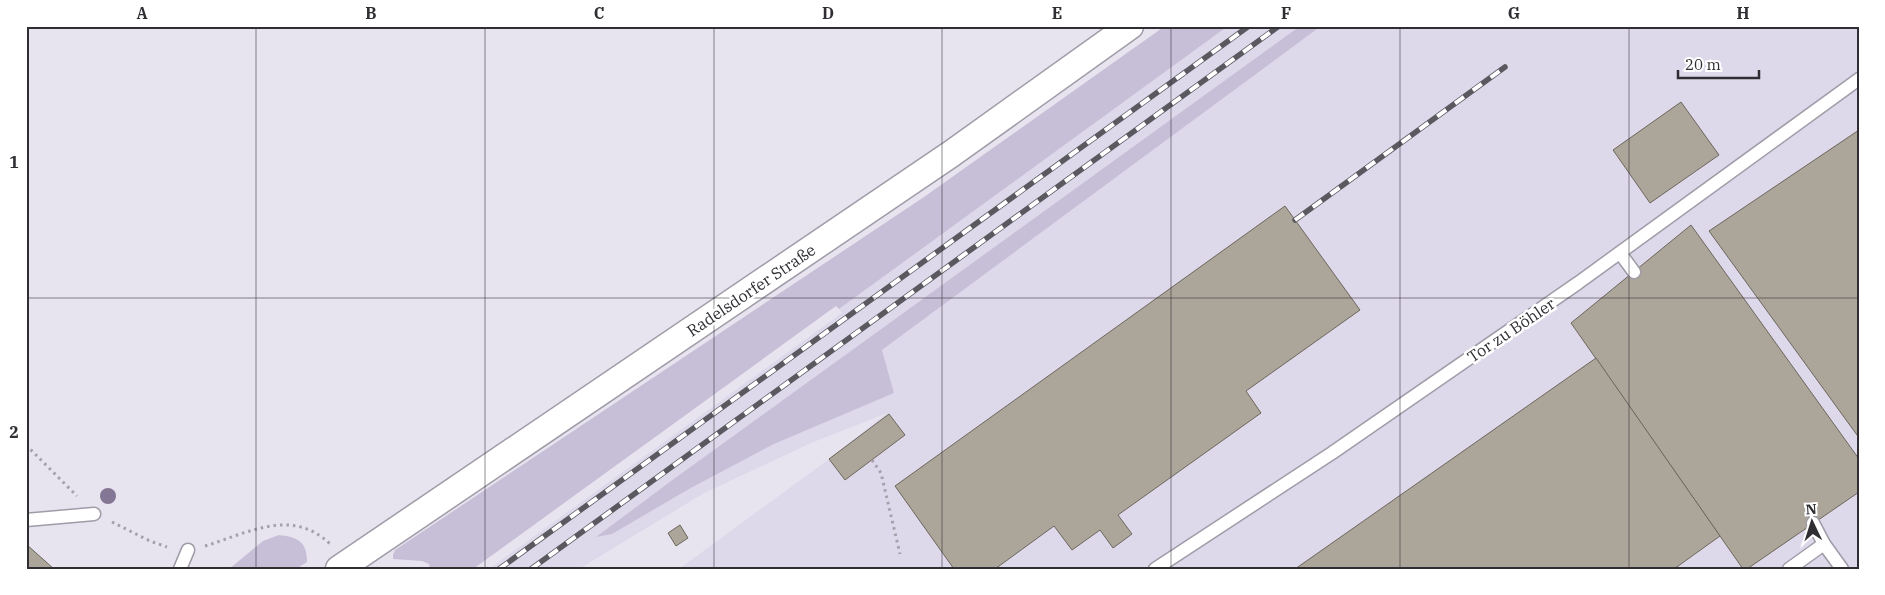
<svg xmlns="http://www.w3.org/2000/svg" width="1885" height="595" font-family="'IBM Plex Serif',serif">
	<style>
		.built { fill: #ded8eb }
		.green { fill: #c7bfd7 }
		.building { fill: #aca59a; stroke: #6c665c }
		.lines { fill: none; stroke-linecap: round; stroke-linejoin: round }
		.lane-casing { stroke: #9f9ba7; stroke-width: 15 }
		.street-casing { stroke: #9f9ba7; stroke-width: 29 }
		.path { stroke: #a5a1ab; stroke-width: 3; stroke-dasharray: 2.5 4; stroke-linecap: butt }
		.lane { stroke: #fff; stroke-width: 12 }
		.street { stroke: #fff; stroke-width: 26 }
		.rail-casing { stroke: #5b5960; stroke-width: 5.5 }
		.rail { stroke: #fff; stroke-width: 4; stroke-dasharray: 11; stroke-linecap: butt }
		.tree { fill: #837795 }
		.grid { fill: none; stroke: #302e33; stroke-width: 1; stroke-opacity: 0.55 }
		.labels { text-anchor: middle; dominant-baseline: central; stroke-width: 5; stroke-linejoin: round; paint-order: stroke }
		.street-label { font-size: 16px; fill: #302e33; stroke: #fff }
		.neatline { fill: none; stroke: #302e33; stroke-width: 2 }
		.grid-label { font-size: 16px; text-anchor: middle; font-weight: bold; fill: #302e33 }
	</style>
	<rect width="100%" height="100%" fill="#e7e3ef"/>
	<polygon class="built" points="1228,26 1300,26 671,481 598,536 612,534 689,489 774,444 894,393 882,350 1321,26 1859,26 1859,569 679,569 829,459 887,413 811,443 704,493 579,569 489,569 842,313 839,309"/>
	<g class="green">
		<polygon points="1165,26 1228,26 839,309 836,306 473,569 430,569 429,564 422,561 393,559 393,555 395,550 924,197"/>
		<polygon points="1300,26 1321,26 882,350 894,393 774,444 689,489 612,534 596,537 671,481"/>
		<path d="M279,535C297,537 307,541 307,562L296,569H229L263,541Z"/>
	</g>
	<g class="building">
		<polygon points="1681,102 1719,155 1650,203 1613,150"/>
		<polygon points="1859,130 1859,434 1857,435 1709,231"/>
		<polygon points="1285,206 1360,310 1246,391 1261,413 1118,515 1132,534 1113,548 1100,530 1072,550 1054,526 995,569 954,569 895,486"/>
		<polygon points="1691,225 1859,459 1859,492 1747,569 1743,569 1571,323"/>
		<polygon points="1596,358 1720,536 1674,569 1295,569"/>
		<polygon points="889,414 905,435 845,480 829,459"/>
		<polygon points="680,525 688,538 676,546 668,533"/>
		<polygon points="26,544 54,569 26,569"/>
	</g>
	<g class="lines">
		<defs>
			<g id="lane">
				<polyline points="1620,253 1634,272"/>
				<polyline points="26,520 94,514"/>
				<polyline points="1813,523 1824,544 1842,569"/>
				<polyline points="180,569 188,550"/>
				<polyline points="1155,569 1332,453 1578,283 1859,79"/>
				<polyline points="1789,569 1824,544"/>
			</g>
			<polyline id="street" points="339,569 951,154 1130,26"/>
		</defs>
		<use href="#lane" class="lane-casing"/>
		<use href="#street" class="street-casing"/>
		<g class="path">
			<polyline points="26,445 77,496"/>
			<polyline points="872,460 881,473 900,554"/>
			<polyline points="112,522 150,541 167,547"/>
			<path d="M205,546C248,533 292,507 330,544"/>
		</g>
		<use href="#lane" class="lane"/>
		<use href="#street" class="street"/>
		<defs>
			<g id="rail">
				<polyline points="1295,220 1505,67"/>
				<polyline points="499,569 1249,26"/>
				<polyline points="531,569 1279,26"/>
			</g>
		</defs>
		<use href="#rail" class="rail-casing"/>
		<use href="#rail" class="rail"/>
	</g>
	<circle class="tree" cx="108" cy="496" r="8"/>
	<path class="grid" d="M256,26V569M485,26V569M714,26V569M942,26V569M1171,26V569M1400,26V569M1629,26V569M26,298H1859"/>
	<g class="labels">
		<g class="street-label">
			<text transform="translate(751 290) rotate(-34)">Radelsdorfer Straße</text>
			<text transform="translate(1511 330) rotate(-34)">Tor zu Böhler</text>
		</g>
	</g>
	<rect width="1885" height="595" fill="none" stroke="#ffffff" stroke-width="55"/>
	<g transform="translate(1812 522) rotate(356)" stroke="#ffffff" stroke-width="4" paint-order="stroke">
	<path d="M0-4L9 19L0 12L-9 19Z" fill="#302e33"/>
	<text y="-8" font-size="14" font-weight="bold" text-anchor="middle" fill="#302e33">N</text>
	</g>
	<path d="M1678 70v8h81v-8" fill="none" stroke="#302e33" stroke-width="2.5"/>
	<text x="1685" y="70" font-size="15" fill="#302e33" stroke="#ffffff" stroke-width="4" paint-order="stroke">20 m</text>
	<rect x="28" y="28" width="1830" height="540" class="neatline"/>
	<g class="grid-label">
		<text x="142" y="19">A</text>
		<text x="371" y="19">B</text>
		<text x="599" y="19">C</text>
		<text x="828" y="19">D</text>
		<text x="1057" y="19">E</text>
		<text x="1286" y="19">F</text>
		<text x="1514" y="19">G</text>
		<text x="1743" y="19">H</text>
		<text x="14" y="168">1</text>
		<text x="14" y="438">2</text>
	</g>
</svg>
